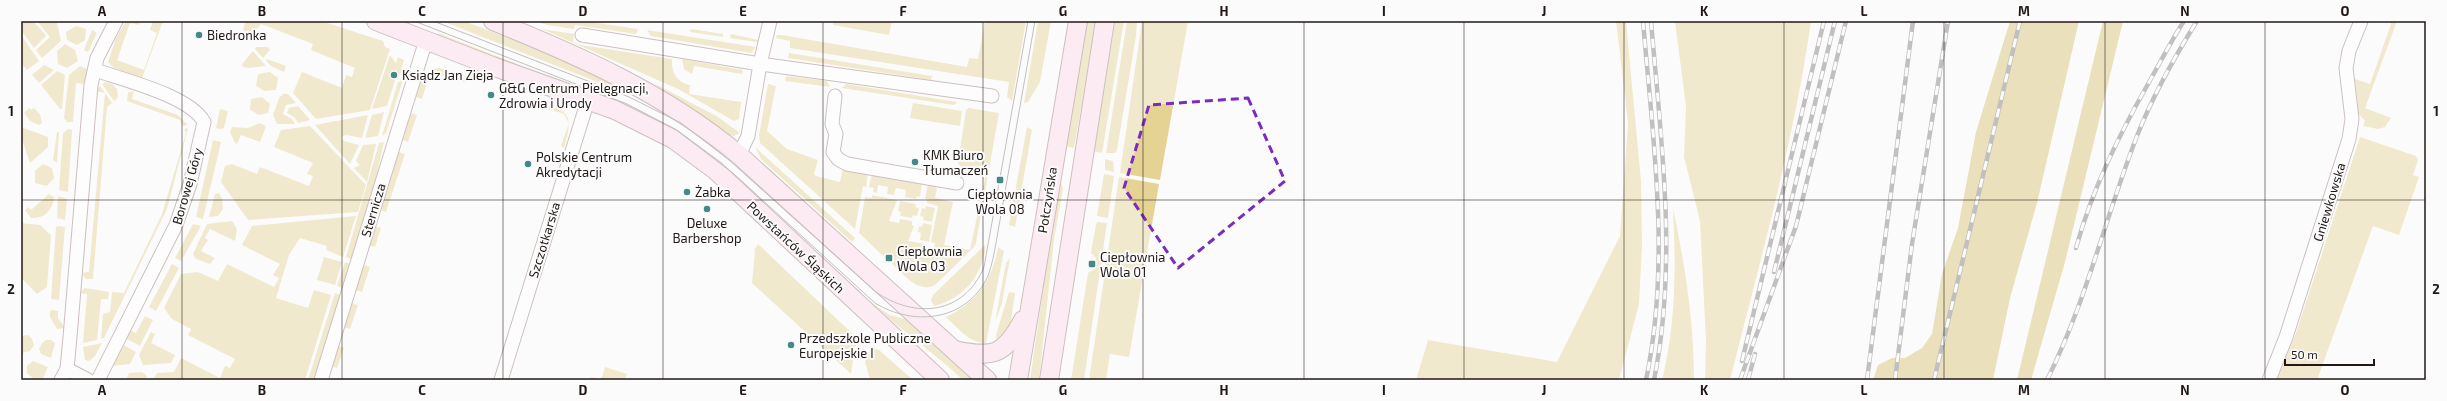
<svg xmlns="http://www.w3.org/2000/svg" width="2447" height="401" font-family="'Exo 2',sans-serif">
	<style>
		.green { fill: #e5d394 }
		.forest { fill: #d4be6d }
		.lines { fill: none; stroke-linecap: round; stroke-linejoin: round }
		.minor-casing { stroke: #937975; stroke-width: 15 }
		.secondary-casing { stroke: #937975; stroke-width: 20 }
		.minor { stroke: #fff; stroke-width: 13 }
		.secondary { stroke: #fdd8e6; stroke-width: 18 }
		.tram { stroke: #7b7675; stroke-width: 1 }
		.rail-casing { stroke: #7b7675; stroke-width: 4.5 }
		.rail { stroke: #fbfbfb; stroke-width: 3; stroke-dasharray: 9; stroke-linecap: butt }
		.marked { fill: none; stroke: #7b2cbf; stroke-width: 3; stroke-dasharray: 8 5; stroke-linejoin: round }
		.grid { fill: none; stroke: #211816; stroke-width: 1; stroke-opacity: 0.55 }
		.poi-dot { fill: #438a86; stroke: #fbfbfb; stroke-width: 1.5 }
		.labels { text-anchor: middle; dominant-baseline: central; stroke-width: 4; stroke-linejoin: round; paint-order: stroke }
		.poi-label { font-size: 13px; fill: #211816; stroke: #fbfbfb; text-anchor: start }
		.street-label { font-size: 13px; fill: #211816; stroke: #fbfbfb }
		.neatline { fill: none; stroke: #211816; stroke-width: 1.5 }
		.grid-label { font-size: 13px; text-anchor: middle; font-weight: bold; fill: #211816 }
	</style>
	<rect width="100%" height="100%" fill="#fbfbfb"/>
	<g class="green">
		<polygon points="21,21 33,21 45,34 46,36 34,48 21,30"/>
		<polygon points="37,21 57,22 61,41 42,58 36,50 50,37"/>
		<polygon points="126,21 140,21 139,25 130,23 117,60 144,70 157,33 150,30 153,21 163,21 142,78 114,68 108,62 116,38"/>
		<polygon points="246,21 321,21 383,41 385,47 390,49 370,110 316,119 293,93 302,72 342,88 346,75 352,77 355,68 311,50 313,44 261,24 249,38 243,29"/>
		<polygon points="442,21 464,21 583,67 646,101"/>
		<polygon points="535,21 584,21 638,29 636,34 575,25 574,29 547,25"/>
		<polygon points="833,21 892,21 889,35 833,25"/>
		<polygon points="985,21 1026,21 1012,101 1007,97 1009,82 790,48 790,41 776,38 777,35 782,35 967,67 969,58 978,59"/>
		<polygon points="1038,21 1051,21 1040,82 1028,102 1024,103"/>
		<polygon points="1087,21 1097,21 1074,148 1065,146"/>
		<polygon points="1115,21 1124,21 1102,153 1093,151"/>
		<polygon points="1127,21 1137,21 1136,36 1117,150 1115,153 1106,153"/>
		<polygon points="1142,21 1188,21 1160,180 1120,173"/>
		<polygon points="1616,21 1626,21 1641,181 1642,247 1639,304 1619,380 1416,380 1428,340 1557,362 1620,236 1628,123"/>
		<path d="M1675,21H1811C1794,142 1760,261 1730,380H1705L1706,341L1700,221L1684,157L1686,107Z"/>
		<polygon points="2392,21 2397,21 2365,108 2391,118 2385,127 2378,129 2363,126 2365,121 2359,114 2355,79 2370,84"/>
		<polygon points="76,26 86,29 85,40 77,45 67,40 66,32"/>
		<path d="M542,29L574,34L573,42L581,45L672,59C671,72 677,83 690,85L689,94L741,102L739,119L734,121L678,89Z"/>
		<polygon points="691,29 723,34 723,37 690,32"/>
		<polygon points="92,30 97,33 88,52 84,50"/>
		<polygon points="647,30 756,47 751,53 651,36"/>
		<polygon points="438,33 583,90 582,91 439,36"/>
		<polygon points="731,34 758,40 757,42 730,38"/>
		<polygon points="21,35 39,61 27,70 21,63"/>
		<polygon points="65,44 75,50 78,61 67,68 58,64 57,51"/>
		<polygon points="256,47 268,47 270,50 263,58 255,49"/>
		<polygon points="253,51 266,66 248,68 243,67 242,64"/>
		<polygon points="789,53 932,76 931,80 788,58"/>
		<polygon points="390,55 396,63 398,57 404,60 399,77 396,77 387,106 372,109"/>
		<polygon points="267,59 286,66 284,72 271,66 266,61"/>
		<polygon points="682,59 743,70 742,74 694,66 692,74 684,69"/>
		<polygon points="44,65 54,70 39,83 32,75"/>
		<polygon points="80,66 87,69 84,84 76,83 73,122 67,122 64,118 69,75"/>
		<polygon points="439,68 466,77 465,82 433,73 434,69"/>
		<polygon points="57,71 65,75 62,109 60,109 41,85"/>
		<polygon points="424,71 430,73 422,99 416,97"/>
		<polygon points="270,72 278,78 276,90 264,91 256,86 258,74"/>
		<polygon points="786,76 827,81 830,87 785,81"/>
		<polygon points="403,80 386,133 382,136 398,82"/>
		<polygon points="105,82 112,84 117,89 118,98 114,101 102,84"/>
		<polygon points="652,82 718,117 740,133 734,136 728,135"/>
		<polygon points="768,84 776,86 767,131 787,149 818,160 814,174 816,176 840,182 843,168 868,173 866,187 863,186 855,229 760,143 759,135"/>
		<polygon points="846,84 957,102 957,103 953,105 842,88"/>
		<polygon points="100,86 112,103 107,107 93,279 86,279 81,273 89,272 105,93 96,91"/>
		<polygon points="134,91 132,99 178,115 188,125 183,126 180,120 127,101 128,93"/>
		<polygon points="283,94 288,94 296,103 286,105 283,114 292,119 295,124 277,124 273,115 279,98"/>
		<polygon points="262,97 270,104 268,113 259,115 250,110 251,99"/>
		<path d="M538,101C570,112 574,114 564,148L561,146L569,123L564,114L536,105Z"/>
		<polygon points="913,103 962,111 960,126 910,118"/>
		<polygon points="298,106 310,120 298,123 294,117 287,113 289,108"/>
		<polygon points="29,108 31,110 34,108 40,114 42,123 39,125 30,121 24,113"/>
		<path d="M969,108L999,113L976,243L974,247L935,285C918,294 904,274 892,264L895,260L886,253L883,256L859,233L865,197L872,198V195L897,200L889,221L899,223L900,219L912,221V225L914,226L908,241L925,244L923,251L933,253L935,243L931,242L938,206L927,203V199H925L928,183L934,184L937,189L935,198L953,202L944,245L970,250L986,173L962,168L958,163L966,110Z"/>
		<polygon points="220,109 228,111 224,128 219,129 216,128"/>
		<polygon points="384,112 378,136 365,138 372,115"/>
		<polygon points="411,113 417,115 408,142 403,140"/>
		<polygon points="368,115 362,138 346,135 341,137 344,141 359,145 350,164 315,125"/>
		<polygon points="260,123 266,126 260,142 241,135 237,144 235,143 230,132 232,127 248,128"/>
		<polygon points="310,126 366,185 358,212 248,220 221,182 225,166 232,164 257,174 260,167 309,186 313,176 307,174 313,163 274,147 281,130"/>
		<polygon points="21,127 48,137 48,147 30,163 21,136"/>
		<polygon points="1027,127 1032,130 1015,227 1009,225"/>
		<polygon points="188,128 167,209 104,338 101,339 103,314 110,312 112,292 124,293 162,214 186,133 184,129"/>
		<polygon points="68,129 72,130 68,192 59,190 63,133"/>
		<polygon points="57,132 59,132 57,163 53,160"/>
		<polygon points="2360,137 2416,156 2418,160 2413,175 2419,177 2399,235 2373,226 2317,380 2277,380 2296,333"/>
		<polygon points="213,140 221,142 203,219 196,217"/>
		<polygon points="384,142 373,192 351,259 346,257 379,143"/>
		<polygon points="376,144 367,182 354,168 360,165 356,161 363,145"/>
		<polygon points="755,147 855,238 852,242 761,159"/>
		<polygon points="399,152 405,154 386,212 380,210"/>
		<polygon points="1105,159 1113,161 1114,172 1105,170"/>
		<polygon points="43,164 52,168 54,178 47,186 35,183 35,171"/>
		<polygon points="872,173 922,182 920,197 917,196 916,199 905,197 906,190 896,188 894,195 887,194 888,187 878,185 877,193 873,192 874,188 869,187"/>
		<polygon points="1104,174 1114,176 1108,218 1097,216"/>
		<polygon points="1119,177 1159,184 1129,357 1110,354 1106,380 1089,380"/>
		<polygon points="1060,181 1063,188 1054,240 1039,380 1030,380 1056,199"/>
		<polygon points="219,193 222,198 223,209 218,216 209,217 215,194"/>
		<path d="M49,194L54,197C53,210 44,219 31,218L25,210L28,207L31,210Z"/>
		<polygon points="58,196 67,199 65,220 57,218"/>
		<polygon points="900,201 916,204 915,207 919,208 917,216 913,215 912,218 900,216 901,212 898,211"/>
		<polygon points="926,206 935,208 932,222 923,220 924,217 920,216 922,208 925,209"/>
		<path d="M1673,208C1685,265 1694,321 1694,380H1662C1676,324 1676,265 1673,208Z"/>
		<polygon points="356,216 343,257 326,250 327,246 300,238 289,255 276,298 308,308 314,290 331,295 305,380 153,380 157,373 174,372 181,358 220,378 225,366 230,368 235,359 188,335 191,329 172,319 164,308 181,274 198,272 218,281 227,264 274,287 279,278 273,275 280,264 242,245 252,226"/>
		<polygon points="232,221 237,229 235,241 210,229 205,238 208,240 201,251 215,258 210,264 196,259 193,254 207,224"/>
		<polygon points="1098,222 1107,223 1084,380 1071,380 1088,273 1094,269 1096,258 1091,253 1096,224"/>
		<polygon points="21,223 40,225 51,235 47,287 37,294 21,278"/>
		<polygon points="923,223 932,225 929,242 920,240 921,233 918,232 919,226 922,227"/>
		<polygon points="193,224 201,226 181,261 175,258"/>
		<polygon points="58,226 65,227 59,300 51,299 56,227"/>
		<polygon points="375,226 381,228 375,247 369,245"/>
		<polygon points="758,244 859,340 855,347 851,374 752,283 755,251 754,250"/>
		<path d="M985,245C986,247 985,252 984,256C978,281 959,300 934,306L931,300L933,295Z"/>
		<path d="M998,247L1004,251L986,343C970,344 957,327 946,317C977,302 992,281 998,247Z"/>
		<polygon points="324,257 342,262 335,285 317,280"/>
		<polygon points="1010,258 1002,303 995,322 1006,263"/>
		<polygon points="345,262 350,264 342,288 337,286"/>
		<polygon points="172,264 179,268 156,311 149,307"/>
		<polygon points="363,265 370,267 362,292 355,290"/>
		<polygon points="85,288 109,292 108,299 101,299 97,340 83,343 87,294 79,293"/>
		<polygon points="1009,292 1015,293 1010,328 997,344 996,335"/>
		<polygon points="335,293 340,295 314,380 308,380"/>
		<polygon points="351,303 358,305 350,329 343,327"/>
		<path d="M873,304L890,315L912,321L977,380H963C934,353 902,331 873,304Z"/>
		<polygon points="52,310 58,311 58,318 65,328 57,329 50,317 50,311"/>
		<polygon points="145,316 153,320 140,346 125,338 129,330 136,333"/>
		<polygon points="151,332 155,334 151,343 175,355 171,363 143,365 139,355"/>
		<polygon points="28,335 32,339 34,345 30,351 22,353 21,336"/>
		<polygon points="46,340 51,340 55,343 51,358 41,354 39,349 42,343"/>
		<polygon points="102,343 95,356 89,361 85,360 83,347"/>
		<polygon points="122,344 136,352 130,364 111,366"/>
		<polygon points="338,346 344,348 337,368 331,366"/>
		<polygon points="871,347 879,350 913,380 870,380 865,362"/>
		<polygon points="33,361 48,367 42,380 35,380 27,373 27,366"/>
		<polygon points="605,367 627,374 625,380 590,380 591,377 601,380"/>
		<polygon points="142,372 147,376 146,380 126,380 129,373"/>
	</g>
	<g class="forest">
		<polygon points="2010,21 2079,21 2037,203 2010,298 1993,380 1873,380 1878,365 1892,358 1905,358 1922,348 1932,334 1942,274 1958,228 1976,132"/>
		<polygon points="2103,21 2123,21 2065,262 2031,380 2017,380"/>
	</g>
	<g class="lines">
		<defs>
			<g id="minor">
				<polyline points="582,35 760,64 992,96"/>
				<path d="M95,70C124,80 190,96 204,122L190,184L176,225L98,380"/>
				<polyline points="835,96 832,124 836,134 833,152 838,159 847,164 957,183"/>
				<polyline points="739,155 748,136 760,64 770,21"/>
				<polyline points="67,369 88,380"/>
				<polyline points="61,380 67,369 70,337 91,85 97,58 116,21"/>
				<polyline points="321,380 426,40"/>
				<polyline points="501,380 588,100"/>
				<polyline points="2269,380 2286,337 2349,139 2352,119 2346,68 2349,51 2361,21"/>
			</g>
			<g id="secondary">
				<polyline points="376,21 492,66 615,110 673,139 715,170 940,380"/>
				<path d="M493,21C580,56 666,94 739,155L987,380"/>
				<path d="M954,350C993,358 1004,356 1023,320"/>
				<polyline points="1018,380 1078,21"/>
				<polyline points="1049,380 1105,21"/>
			</g>
		</defs>
		<use href="#minor" class="minor-casing"/>
		<use href="#secondary" class="secondary-casing"/>
		<use href="#minor" class="minor"/>
		<use href="#secondary" class="secondary"/>
		<g class="tram">
			<path d="M414,21L627,104L675,129L734,174L875,303C914,327 967,321 988,276C992,265 994,254 996,243L1035,21"/>
			<path d="M433,21L629,97L681,123L729,160L876,292C915,319 964,315 984,267L1028,21"/>
		</g>
		<defs>
			<g id="rail">
				<path d="M1643,21C1653,141 1671,261 1646,380"/>
				<path d="M1651,21C1661,141 1678,261 1654,380"/>
				<path d="M2076,248C2092,190 2118,137 2148,84C2160,63 2171,41 2184,21"/>
				<polyline points="1774,272 1835,21"/>
				<polyline points="1742,361 1824,21"/>
				<polyline points="1740,380 1796,226 1846,21"/>
				<polyline points="1748,380 1755,354"/>
				<polyline points="1867,380 1913,21"/>
				<polyline points="1895,380 1912,244 1948,21"/>
				<polyline points="1934,380 2020,21"/>
				<path d="M2047,380C2087,300 2105,218 2137,136C2153,95 2174,58 2197,21"/>
			</g>
		</defs>
		<use href="#rail" class="rail-casing"/>
		<use href="#rail" class="rail"/>
	</g>
	<path d="M0 0H2447V401H0ZM1248,98L1285,181L1178,268L1124,188L1149,105Z" fill="#fbfbfb" fill-opacity=".55" fill-rule="evenodd"/>
	<path class="marked" d="M1248,98L1285,181L1178,268L1124,188L1149,105Z"/>
	<path class="grid" d="M182,21V380M342,21V380M503,21V380M663,21V380M823,21V380M983,21V380M1143,21V380M1304,21V380M1464,21V380M1624,21V380M1784,21V380M1944,21V380M2105,21V380M2265,21V380M21,200H2426"/>
	<g class="poi-dot">
		<circle cx="199" cy="35" r="4"/>
		<circle cx="394" cy="75" r="4"/>
		<circle cx="491" cy="95" r="4"/>
		<circle cx="915" cy="162" r="4"/>
		<circle cx="528" cy="164" r="4"/>
		<rect x="996" y="176" width="8" height="8" rx="2"/>
		<circle cx="687" cy="192" r="4"/>
		<circle cx="707" cy="209" r="4"/>
		<rect x="885" y="254" width="8" height="8" rx="2"/>
		<rect x="1088" y="260" width="8" height="8" rx="2"/>
		<circle cx="791" cy="345" r="4"/>
	</g>
	<g class="labels">
		<g class="poi-label">
			<text x="207" y="35">Biedronka</text>
			<text x="402" y="75">Ksiądz Jan Zieja</text>
			<text x="499" y="88">G&amp;G Centrum Pielęgnacji,<tspan x="499" dy="15">Zdrowia i Urody</tspan></text>
			<text x="923" y="155">KMK Biuro<tspan x="923" dy="15">Tłumaczeń</tspan></text>
			<text x="536" y="157">Polskie Centrum<tspan x="536" dy="15">Akredytacji</tspan></text>
			<text x="695" y="192">Żabka</text>
			<text x="1000" y="194" text-anchor="middle">Ciepłownia<tspan x="1000" dy="15">Wola 08</tspan></text>
			<text x="707" y="223" text-anchor="middle">Deluxe<tspan x="707" dy="15">Barbershop</tspan></text>
			<text x="897" y="251">Ciepłownia<tspan x="897" dy="15">Wola 03</tspan></text>
			<text x="1100" y="257">Ciepłownia<tspan x="1100" dy="15">Wola 01</tspan></text>
			<text x="799" y="338">Przedszkole Publiczne<tspan x="799" dy="15">Europejskie I</tspan></text>
		</g>
		<g class="street-label">
			<text transform="translate(187 186) rotate(-74)">Borowej Góry</text>
			<text transform="translate(1047 200) rotate(-81)">Połczyńska</text>
			<text transform="translate(2329 202) rotate(-73)">Gniewkowska</text>
			<text transform="translate(373 210) rotate(-73)">Sternicza</text>
			<text transform="translate(544 240) rotate(-73)">Szczotkarska</text>
			<text transform="translate(796 247) rotate(43)">Powstańców Śląskich</text>
		</g>
	</g>
	<rect width="2447" height="401" fill="none" stroke="#fbfbfb" stroke-width="44"/>
	<path d="M2285 359v6h89v-6" fill="none" stroke="#211816" stroke-width="2"/>
	<text x="2291" y="359" font-size="12" fill="#211816" stroke="#fbfbfb" stroke-width="3" paint-order="stroke">50 m</text>
	<rect x="22" y="22" width="2403" height="357" class="neatline"/>
	<g class="grid-label">
		<text x="102" y="16">A</text>
		<text x="262" y="16">B</text>
		<text x="422" y="16">C</text>
		<text x="583" y="16">D</text>
		<text x="743" y="16">E</text>
		<text x="903" y="16">F</text>
		<text x="1063" y="16">G</text>
		<text x="1224" y="16">H</text>
		<text x="1384" y="16">I</text>
		<text x="1544" y="16">J</text>
		<text x="1704" y="16">K</text>
		<text x="1864" y="16">L</text>
		<text x="2024" y="16">M</text>
		<text x="2185" y="16">N</text>
		<text x="2345" y="16">O</text>
		<text x="11" y="116">1</text>
		<text x="2436" y="116">1</text>
		<text x="11" y="294">2</text>
		<text x="2436" y="294">2</text>
		<text x="102" y="395">A</text>
		<text x="262" y="395">B</text>
		<text x="422" y="395">C</text>
		<text x="583" y="395">D</text>
		<text x="743" y="395">E</text>
		<text x="903" y="395">F</text>
		<text x="1063" y="395">G</text>
		<text x="1224" y="395">H</text>
		<text x="1384" y="395">I</text>
		<text x="1544" y="395">J</text>
		<text x="1704" y="395">K</text>
		<text x="1864" y="395">L</text>
		<text x="2024" y="395">M</text>
		<text x="2185" y="395">N</text>
		<text x="2345" y="395">O</text>
	</g>
</svg>
